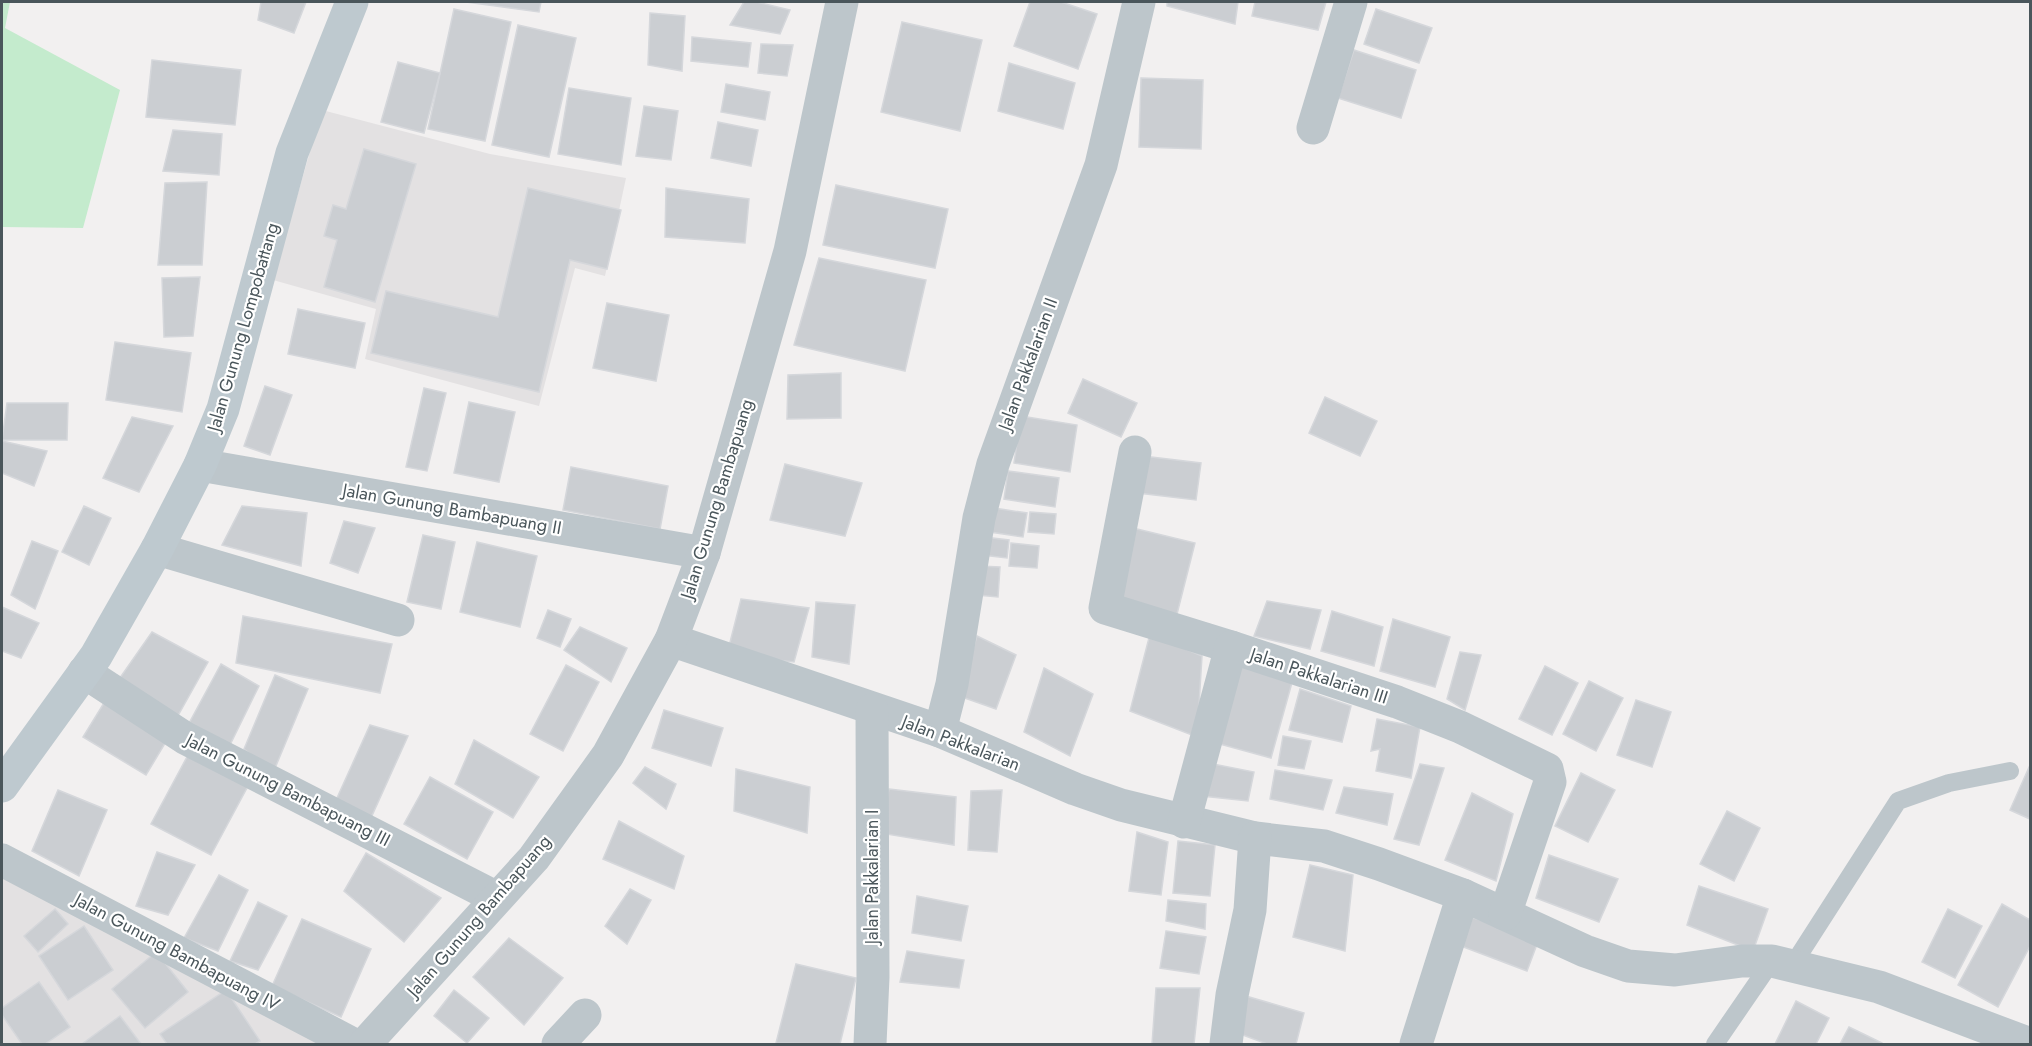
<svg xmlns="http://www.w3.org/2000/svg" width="2032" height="1046" font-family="Jost,sans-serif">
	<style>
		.education { fill: #e3e1e2 }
		.green { fill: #c4ebcd }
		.building { fill: #cbced2; stroke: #d5d7db; stroke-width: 1.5 }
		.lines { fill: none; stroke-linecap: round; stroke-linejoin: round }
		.service { stroke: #bdc6cb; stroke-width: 18 }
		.minor { stroke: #bdc6cb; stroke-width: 33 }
		.secondary { stroke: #bec9cf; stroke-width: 33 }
		.labels { text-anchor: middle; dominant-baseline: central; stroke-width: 4.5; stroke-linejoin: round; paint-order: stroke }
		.street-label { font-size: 18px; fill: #4a565b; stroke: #fff }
	</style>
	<rect width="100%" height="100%" fill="#f2f0f0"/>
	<g class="education">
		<polygon points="322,110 490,154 626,178 605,276 575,268 539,406 365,359 376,309 273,280"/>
		<polygon points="2,868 337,1044 2,1044"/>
	</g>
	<polygon class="green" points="2,2 10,2 5,28 120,90 83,228 2,227"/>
	<g class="building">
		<polygon points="261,2 306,2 294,33 258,20"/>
		<polygon points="466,2 541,2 539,12"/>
		<polygon points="744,2 757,2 790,10 780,34 730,25"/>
		<polygon points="1030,2 1061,2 1097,14 1078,69 1014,46"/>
		<polygon points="1167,2 1238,2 1235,24 1167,6"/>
		<polygon points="1255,2 1326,2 1318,30 1252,16"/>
		<polygon points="454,9 511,22 485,141 428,129"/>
		<polygon points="1376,9 1432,28 1419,63 1364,44"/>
		<polygon points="650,13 685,16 682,71 648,65"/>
		<polygon points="902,22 982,40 960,131 881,112"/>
		<polygon points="518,25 576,38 549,157 492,145"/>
		<polygon points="692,37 751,43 748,67 691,61"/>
		<polygon points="761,44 793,45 787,76 758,73"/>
		<polygon points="1354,50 1416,70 1401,118 1338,98"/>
		<polygon points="152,60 241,70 235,125 146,117"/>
		<polygon points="398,62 440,73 424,133 381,122"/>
		<polygon points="1009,63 1075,83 1063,129 998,111"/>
		<polygon points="1141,78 1203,80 1201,149 1139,147"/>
		<polygon points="726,84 770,92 765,120 721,112"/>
		<polygon points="569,88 631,98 621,165 558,154"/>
		<polygon points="644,106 678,111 671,160 636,156"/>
		<polygon points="718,122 758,130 751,166 711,158"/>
		<polygon points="173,130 222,134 219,175 163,171"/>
		<polygon points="364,149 416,164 375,302 324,287 337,240 324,236 333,205 346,209"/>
		<polygon points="207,182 202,265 158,265 165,183"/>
		<polygon points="836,185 948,209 935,268 823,245"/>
		<polygon points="528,188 621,210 607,269 570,260 539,392 371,353 386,291 498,317"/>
		<polygon points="666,188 749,199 745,243 665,237"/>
		<polygon points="819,258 926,280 905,371 794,345"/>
		<polygon points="200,277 193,336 164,337 162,278"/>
		<polygon points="607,303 669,315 656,381 593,368"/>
		<polygon points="298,309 365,323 355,368 288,354"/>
		<polygon points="115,342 191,353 182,412 106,400"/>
		<polygon points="841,373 841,418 787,419 788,375"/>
		<polygon points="1083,379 1137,403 1121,437 1068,413"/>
		<polygon points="265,386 292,395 270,455 244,446"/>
		<polygon points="424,388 446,393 427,471 406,467"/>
		<polygon points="1325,397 1377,421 1360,456 1309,433"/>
		<polygon points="469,402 515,412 499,482 454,473"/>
		<polygon points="7,403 68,403 67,440 2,440"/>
		<polygon points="1021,416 1077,425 1070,472 1014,463"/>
		<polygon points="132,417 173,426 139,492 103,478"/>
		<polygon points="2,441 47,451 34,486 2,473"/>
		<polygon points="1143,456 1201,463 1196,500 1138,493"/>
		<polygon points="785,464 862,483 845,536 770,520"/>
		<polygon points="571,467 668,486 660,529 563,510"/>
		<polygon points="1008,471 1059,478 1055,507 1004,499"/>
		<polygon points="84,506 111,518 89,565 62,552"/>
		<polygon points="242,506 307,513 301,566 222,545"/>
		<polygon points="994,508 1027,513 1023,537 990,532"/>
		<polygon points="1030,512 1056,514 1054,534 1028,532"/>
		<polygon points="344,521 375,528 358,573 330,563"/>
		<polygon points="1133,528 1195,543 1177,614 1114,599"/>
		<polygon points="423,535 455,542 441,609 407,602"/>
		<polygon points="984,537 1009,540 1007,558 982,555"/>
		<polygon points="32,541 58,551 35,609 11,595"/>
		<polygon points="477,542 537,556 520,627 460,612"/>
		<polygon points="1011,543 1039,546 1037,568 1009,566"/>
		<polygon points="979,566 1000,567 998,597 977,595"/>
		<polygon points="741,599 809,608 794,662 727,654"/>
		<polygon points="1267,601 1321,610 1310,649 1254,636"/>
		<polygon points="816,602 855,605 849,664 812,657"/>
		<polygon points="2,607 39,623 21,658 2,651"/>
		<polygon points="548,610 571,619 560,647 537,638"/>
		<polygon points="1332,611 1383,627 1374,666 1321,651"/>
		<polygon points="243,616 392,644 380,693 236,663"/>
		<polygon points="1393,619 1450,637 1435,687 1380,671"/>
		<polygon points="580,627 627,648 611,682 564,650"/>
		<polygon points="152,632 208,662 175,721 117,682"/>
		<polygon points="1150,634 1202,656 1197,737 1130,711"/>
		<polygon points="977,636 1016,655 996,709 959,696"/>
		<polygon points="1460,652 1481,655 1465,710 1447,699"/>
		<polygon points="221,664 259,686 228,749 187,727"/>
		<polygon points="1237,664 1293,679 1271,758 1216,743"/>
		<polygon points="566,665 599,682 563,751 530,734"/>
		<polygon points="1545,666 1578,683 1552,735 1519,719"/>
		<polygon points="1044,668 1093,694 1070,756 1024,732"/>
		<polygon points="275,675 308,689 273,773 244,749"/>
		<polygon points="1589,681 1623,698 1596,751 1563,734"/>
		<polygon points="1300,689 1351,706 1342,742 1289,730"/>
		<polygon points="107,698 170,735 146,775 83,737"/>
		<polygon points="1636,700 1671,712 1652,767 1617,755"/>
		<polygon points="664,710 723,728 711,766 652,748"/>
		<polygon points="1377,719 1420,727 1411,778 1376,771 1380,749 1371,751"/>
		<polygon points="370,725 408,736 370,820 332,809"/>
		<polygon points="1283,736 1311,741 1304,769 1278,765"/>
		<polygon points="474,740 539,777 513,818 455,784"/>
		<polygon points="188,755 248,786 211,855 151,824"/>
		<polygon points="1208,763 1254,772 1248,801 1202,796"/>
		<polygon points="1420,764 1444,768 1419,845 1394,839"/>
		<polygon points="2030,765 2030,819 2010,810"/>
		<polygon points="645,767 676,784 666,809 633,783"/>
		<polygon points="736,769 810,787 807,833 734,811"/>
		<polygon points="1275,770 1332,780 1323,810 1270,799"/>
		<polygon points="1581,773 1615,790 1588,842 1555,826"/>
		<polygon points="430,777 493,812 467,859 404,824"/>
		<polygon points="1344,787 1393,794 1387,825 1336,813"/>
		<polygon points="889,789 956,797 954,845 880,833"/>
		<polygon points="58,790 107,810 79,876 32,851"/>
		<polygon points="1002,790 997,852 968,850 971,791"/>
		<polygon points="1472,793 1513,814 1496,881 1445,860"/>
		<polygon points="1727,811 1760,828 1734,881 1700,864"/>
		<polygon points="619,821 684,856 674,889 603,859"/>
		<polygon points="1137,832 1168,842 1161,895 1129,891"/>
		<polygon points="1178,841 1215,845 1210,896 1173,893"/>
		<polygon points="157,852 195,865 168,915 136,906"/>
		<polygon points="366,853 441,898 404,942 344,891"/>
		<polygon points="1549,855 1618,879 1599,922 1536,898"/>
		<polygon points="1310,865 1353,875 1345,951 1293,937"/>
		<polygon points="219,875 248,890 218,951 184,938"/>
		<polygon points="1699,886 1768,909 1753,951 1687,925"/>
		<polygon points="630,889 651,900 627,944 605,926"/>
		<polygon points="917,896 968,906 961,941 912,933"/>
		<polygon points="1168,900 1206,904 1205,929 1166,921"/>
		<polygon points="258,902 287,916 258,970 230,961"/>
		<polygon points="2002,904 2030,920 2030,946 1998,1007 1958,985"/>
		<polygon points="55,909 68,924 38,952 24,936"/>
		<polygon points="1948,909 1982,926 1955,978 1922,962"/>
		<polygon points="1471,917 1539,939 1527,971 1461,946"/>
		<polygon points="302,919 371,949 341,1017 272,986"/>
		<polygon points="84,926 113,970 68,1000 39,956"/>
		<polygon points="1166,931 1206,937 1199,974 1160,968"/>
		<polygon points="509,938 563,978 524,1025 473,977"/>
		<polygon points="907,951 964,960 959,988 900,982"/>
		<polygon points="156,952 188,992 145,1028 112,989"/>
		<polygon points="796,964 856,978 840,1044 776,1043"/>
		<polygon points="39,982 70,1027 45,1044 22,1044 2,1015 2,1008"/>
		<polygon points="1156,988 1200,988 1194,1044 1152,1044"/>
		<polygon points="226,990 260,1041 255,1044 167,1044 160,1034"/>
		<polygon points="454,990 489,1018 467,1043 434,1016"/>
		<polygon points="1239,994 1304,1013 1296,1044 1267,1044 1232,1031"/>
		<polygon points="1796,1001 1829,1018 1816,1044 1775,1044"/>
		<polygon points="120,1016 141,1044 82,1044"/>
		<polygon points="1849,1027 1882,1043 1882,1044 1840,1044"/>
	</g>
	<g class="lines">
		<g class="service">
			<polyline points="1792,966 1898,801 1949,783 2010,771"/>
			<polyline points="1715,1044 1772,961"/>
		</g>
		<g class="minor">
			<polyline points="1313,128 1351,2"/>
			<polyline points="1135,452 1105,608 1231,647"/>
			<polyline points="200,465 704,553"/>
			<polyline points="157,549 398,620"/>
			<polyline points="671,640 940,731 1075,789 1121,805 1255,838 1324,846 1379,864 1463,895 1585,951 1628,966 1675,970 1742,961 1772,961 1879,987 2030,1044"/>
			<polyline points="84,672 185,738 497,898"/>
			<polyline points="940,731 952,684 979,518 993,464 1101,165 1139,2"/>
			<polyline points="1184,822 1231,647 1397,702 1460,727 1547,769 1550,782 1505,914"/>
			<polyline points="2,860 353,1044"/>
			<polyline points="365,1044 534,858 608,755 671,640 704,553 790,251 842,2"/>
			<polyline points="558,1044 585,1015"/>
			<polyline points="870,1044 873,977 872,710"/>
			<polyline points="1226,1044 1232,995 1250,910 1255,838"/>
			<polyline points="1416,1044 1463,895"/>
		</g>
		<polyline class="secondary" points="2,786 96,656 157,549 200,465 223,409 292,153 352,2"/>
	</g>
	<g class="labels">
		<g class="street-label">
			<text transform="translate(243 327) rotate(-74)">Jalan Gunung Lompobattang</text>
			<text transform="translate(1028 364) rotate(-70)">Jalan Pakkalarian II</text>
			<text transform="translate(717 499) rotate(-73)">Jalan Gunung Bambapuang</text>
			<text transform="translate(452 509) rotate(10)">Jalan Gunung Bambapuang II</text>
			<text transform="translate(1319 676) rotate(18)">Jalan Pakkalarian III</text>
			<text transform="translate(961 743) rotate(21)">Jalan Pakkalarian</text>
			<text transform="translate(288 790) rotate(27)">Jalan Gunung Bambapuang III</text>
			<text transform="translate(872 877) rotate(-90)">Jalan Pakkalarian I</text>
			<text transform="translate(479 916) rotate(-49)">Jalan Gunung Bambapuang</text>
			<text transform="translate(177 952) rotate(28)">Jalan Gunung Bambapuang IV</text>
		</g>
	</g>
	<rect width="2032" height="1046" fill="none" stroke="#4a565b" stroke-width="6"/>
</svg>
